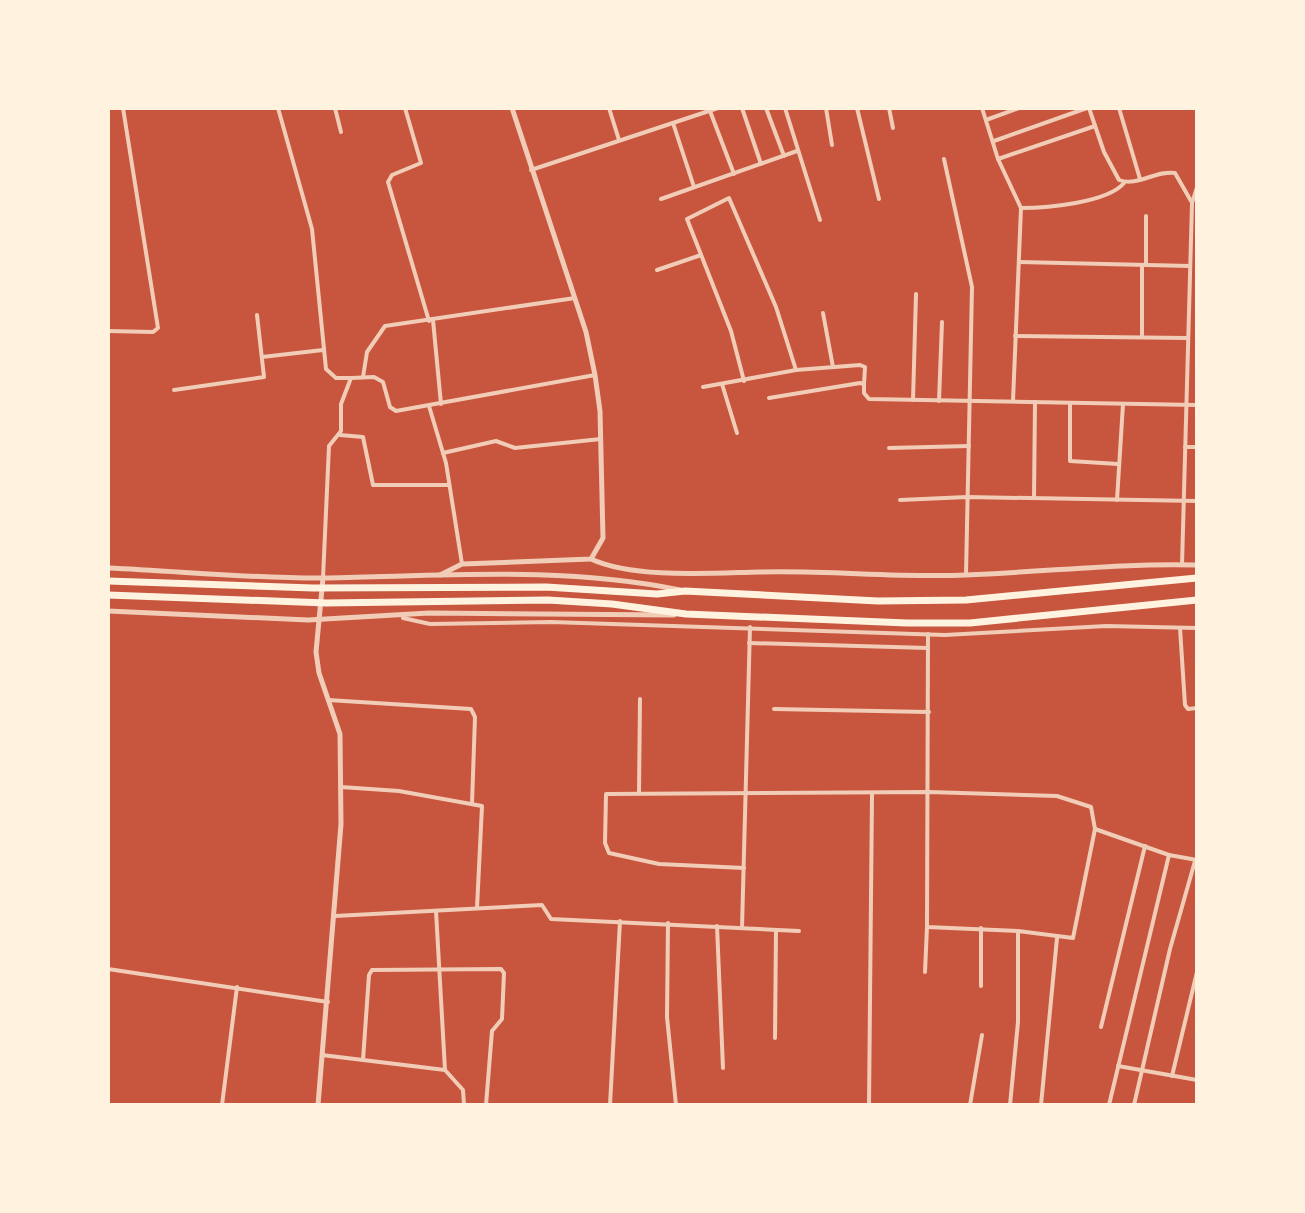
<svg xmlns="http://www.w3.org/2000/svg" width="1305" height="1213" font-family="Bitter,serif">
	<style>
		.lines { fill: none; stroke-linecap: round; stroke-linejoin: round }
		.minor { stroke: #f1ccb7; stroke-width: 4 }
		.tertiary { stroke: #f1ccb7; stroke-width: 5 }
		.motorway { stroke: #fff3e0; stroke-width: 7 }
	</style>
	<rect width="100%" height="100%" fill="#c8553d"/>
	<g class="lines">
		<g class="minor">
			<polyline points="278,108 312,229 326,369 336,378 351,378 341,404 341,431 329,446 323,578"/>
			<polyline points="335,108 341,132"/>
			<polyline points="405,108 421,163 392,175 388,182 429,321"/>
			<polyline points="609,108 619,140"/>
			<polyline points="742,108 761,164"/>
			<polyline points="766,108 784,156"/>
			<polyline points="785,108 820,220"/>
			<polyline points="826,108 832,145"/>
			<polyline points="857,108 879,199"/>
			<polyline points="889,108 893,128"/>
			<polyline points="982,108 998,159 1021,208 1013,401"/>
			<path d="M1089,108L1104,152L1119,180C1137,187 1156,170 1175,173L1191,201"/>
			<polyline points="1119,108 1140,179"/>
			<polyline points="710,111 734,174"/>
			<polyline points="986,120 1019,108"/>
			<polyline points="673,123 694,187"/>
			<polyline points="994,141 1087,108"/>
			<polyline points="944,159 972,287 966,575"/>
			<polyline points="998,159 1095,126"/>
			<polyline points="531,170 718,108"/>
			<polyline points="661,199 797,151"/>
			<path d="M1021,208C1046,208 1107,203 1124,183"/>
			<polyline points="1019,262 1190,266"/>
			<polyline points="1142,265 1142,337"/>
			<polyline points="1146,265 1146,216"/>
			<polyline points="657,270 701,255"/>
			<polyline points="823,313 833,367"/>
			<polyline points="433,320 441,404"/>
			<polyline points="108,331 153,332 158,328 123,108"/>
			<polyline points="1015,336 1187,338"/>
			<polyline points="262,357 323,350"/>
			<polyline points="363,377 367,352 385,326 575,298"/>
			<polyline points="351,378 374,377 383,382 390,407 396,411 595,375"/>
			<polyline points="744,381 731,331 687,219 729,198 776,307 796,370"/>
			<polyline points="722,384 737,433"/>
			<polyline points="703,387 796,370 860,365 865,367 864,384"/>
			<polyline points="174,390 264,377 257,315"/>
			<polyline points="769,398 860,383 864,384 864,393 869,399 1197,405"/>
			<polyline points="913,400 916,294"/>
			<polyline points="939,401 942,322"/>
			<polyline points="1070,403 1070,461 1118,464"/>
			<polyline points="429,406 446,463 462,564"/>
			<polyline points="340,435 363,437 373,485 449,485"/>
			<polyline points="1185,447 1197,447"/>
			<polyline points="889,448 969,446"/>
			<polyline points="443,453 496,441 515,448 601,439"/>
			<polyline points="1034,498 1035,402"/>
			<polyline points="900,500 967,497 1197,501"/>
			<polyline points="1117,500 1123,404"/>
			<polyline points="1182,565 1192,203 1197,187"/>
			<polyline points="403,618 430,624 551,622 945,635 1106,626 1197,628"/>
			<polyline points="1180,628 1185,705 1188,709 1197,708"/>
			<polyline points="928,634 927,927 1018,931 1018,1022 1010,1105"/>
			<polyline points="749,643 928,648"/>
			<polyline points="328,700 471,709 475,717 472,804"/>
			<polyline points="774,709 929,712"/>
			<polyline points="341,787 399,791 482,806 477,908"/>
			<polyline points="639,793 640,699"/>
			<polyline points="1095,829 1169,855"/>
			<polyline points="744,868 659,864 609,853 605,843 606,794 929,792 1057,796 1091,807 1095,829 1073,938 1018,931"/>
			<polyline points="436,911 445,1070 463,1090 464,1105"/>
			<polyline points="335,916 542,905 551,919 799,931"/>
			<polyline points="668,923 667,1017 676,1105"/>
			<polyline points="717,926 723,1068"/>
			<polyline points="742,928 750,627"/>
			<polyline points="981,928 981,986"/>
			<polyline points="108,969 328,1002"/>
			<polyline points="925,972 927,927"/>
			<polyline points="1101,1027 1145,846"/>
			<polyline points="775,1038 776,930"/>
			<polyline points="322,1055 445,1070"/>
			<polyline points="363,1060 369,975 372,970 501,969 504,973 502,1019 492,1031 486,1105"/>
			<polyline points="1118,1066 1197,1080"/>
			<polyline points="1172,1076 1197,972"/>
			<polyline points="222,1105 237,987"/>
			<polyline points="610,1105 620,921"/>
			<polyline points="869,1105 872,794"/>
			<polyline points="970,1105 982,1035"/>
			<polyline points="1041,1105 1057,938"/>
			<polyline points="1109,1105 1169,855 1197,860"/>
			<polyline points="1134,1105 1170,949 1195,861"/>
		</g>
		<g class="tertiary">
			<path d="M591,559C634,579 713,573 759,572C828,570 897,578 966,575C1043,572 1119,563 1197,565"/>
			<path d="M108,568C180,571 255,579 327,578C445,576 563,566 680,590"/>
			<polyline points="440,575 462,564 591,559 603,538 600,411 595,375 586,332 512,108"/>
			<polyline points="108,611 308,620 429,613 674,615"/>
			<polyline points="318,1105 341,824 340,734 319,673 316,652 323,578"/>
		</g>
		<g class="motorway">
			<polyline points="108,581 313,588 546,587 657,594 685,591 878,601 966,600 1197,578"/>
			<polyline points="108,595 326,603 548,600 612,604 686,614 907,623 970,623 1197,600"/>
		</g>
	</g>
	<rect width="1305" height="1213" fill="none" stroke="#fff3e0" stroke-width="220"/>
</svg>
